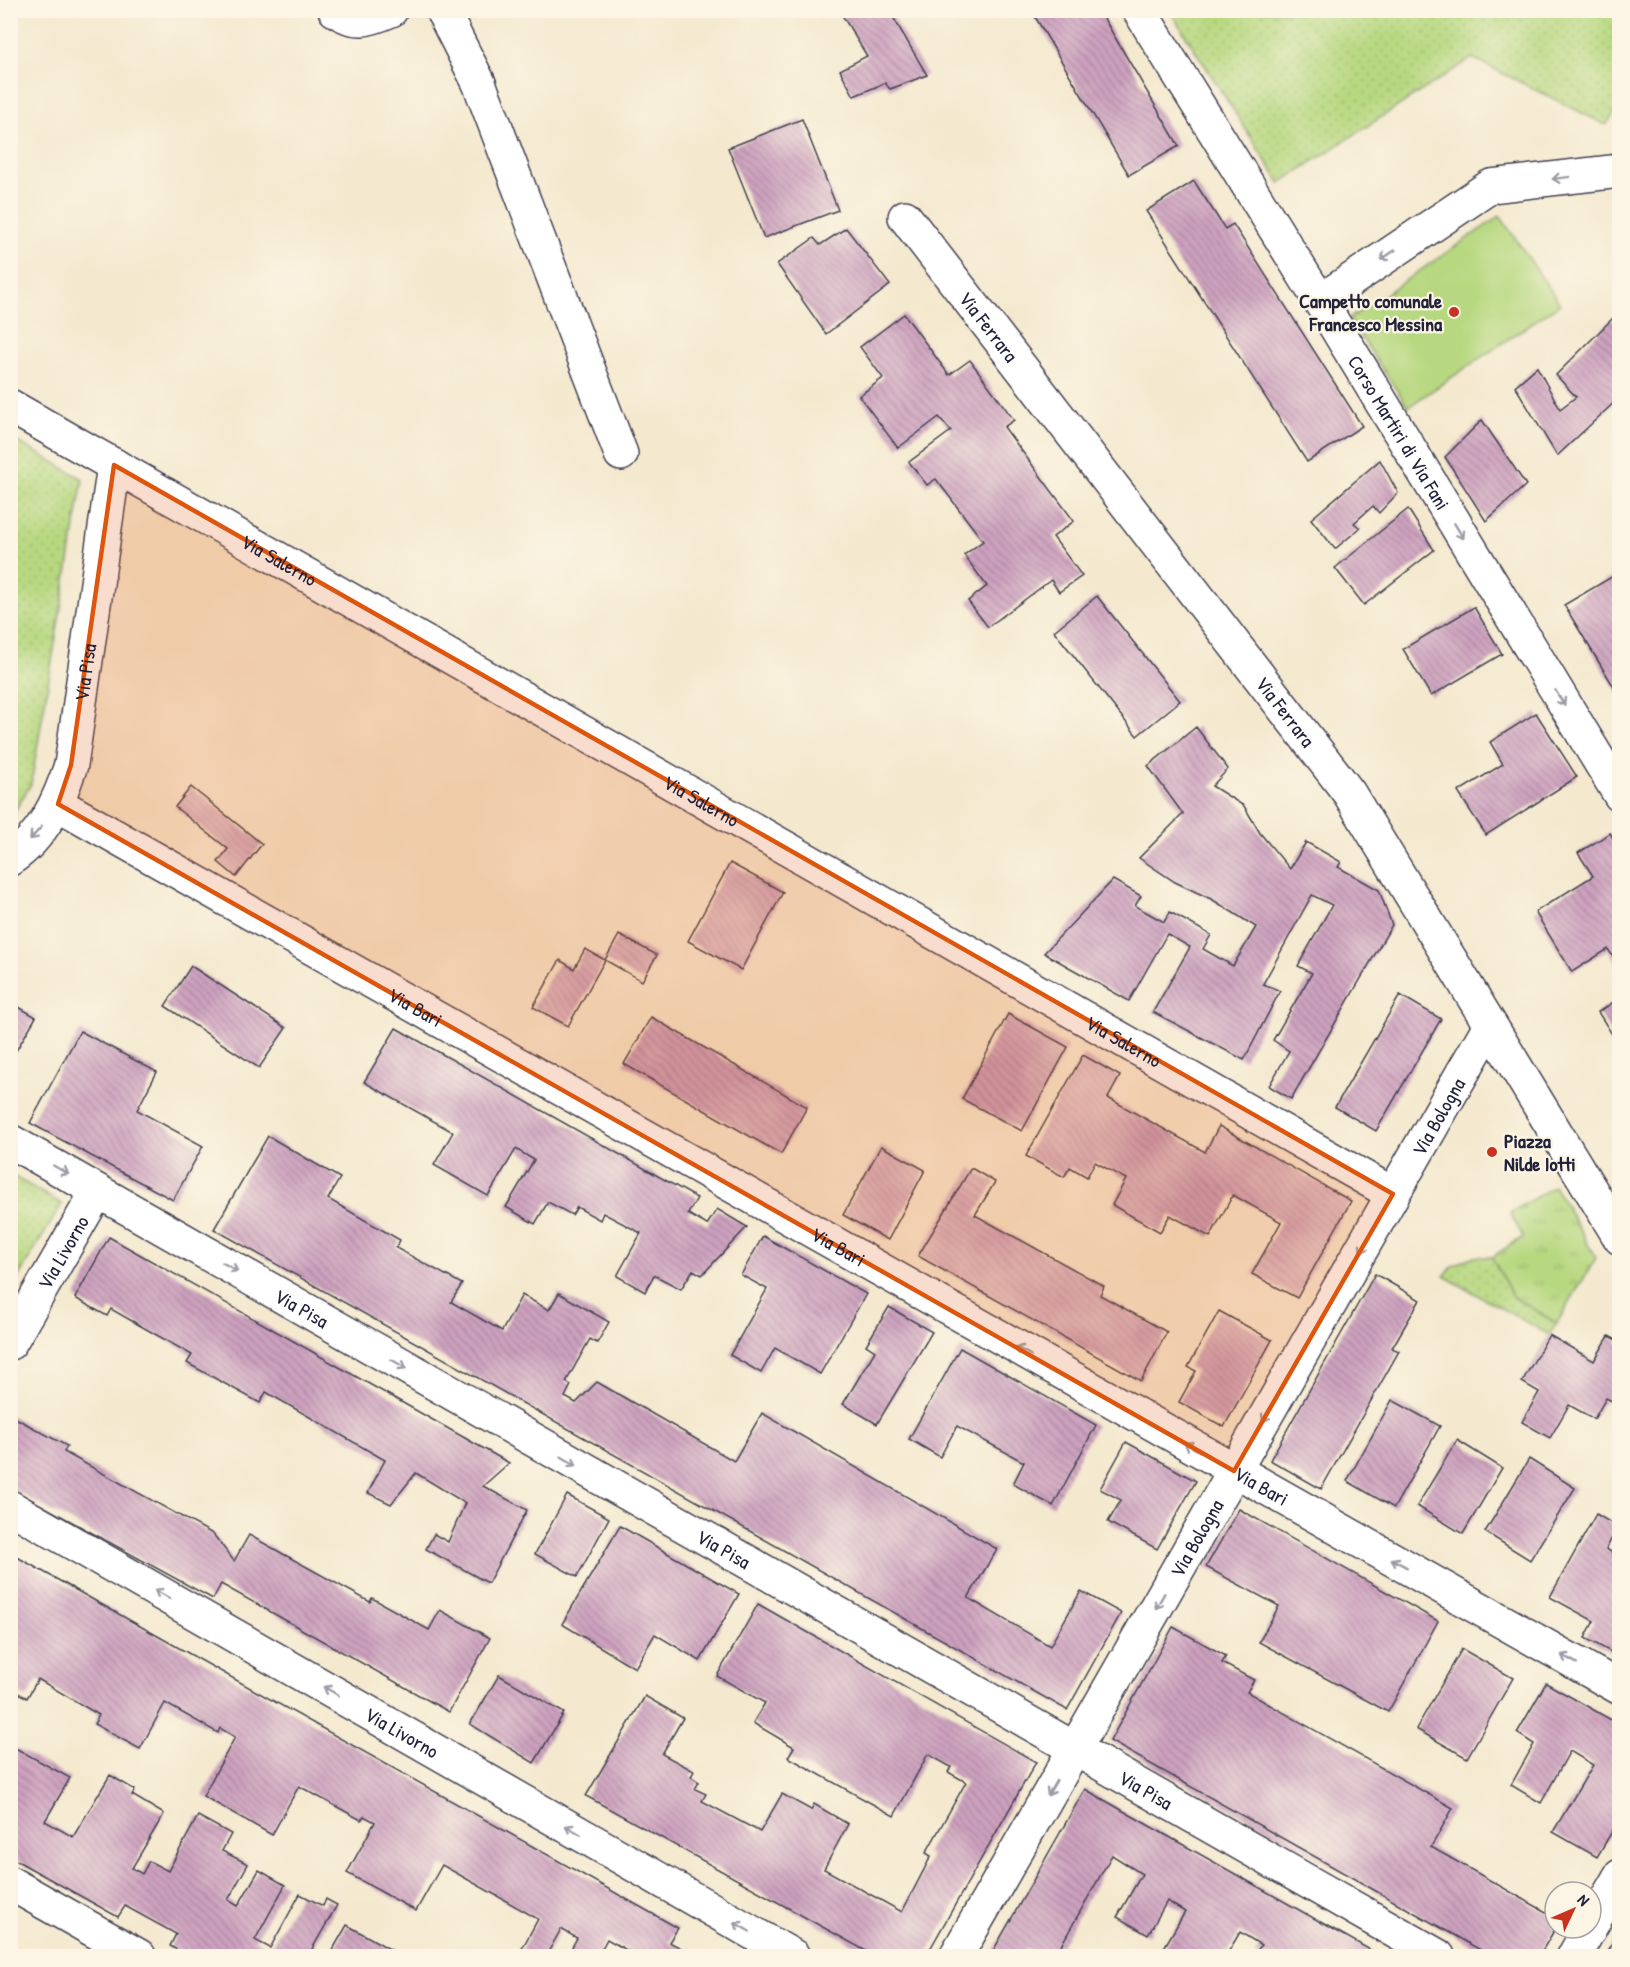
<svg xmlns="http://www.w3.org/2000/svg" width="1630" height="1967" font-family="'Patrick Hand',sans-serif">
	<style>
		.grass { fill: url(#grass-dots); stroke: #6c7d5e; stroke-width: 1.5 }
		.park { fill: url(#park-tufts); stroke: #6c7d5e; stroke-width: 1.5 }
		.pitch { fill: #b7d880; stroke: #6c7d5e; stroke-width: 1.5 }
		.building { fill: url(#building-back-hatch) }
		.lines { fill: none; stroke-linecap: round; stroke-linejoin: round }
		.minor-casing { stroke: #424051; stroke-width: 36 }
		.minor { stroke: #fff; stroke-width: 33 }
		.oneway { stroke: #9c9ca7 }
		.marked { fill: #de560e; fill-opacity: 0.2; stroke: #de560e; stroke-width: 4.5; stroke-linejoin: round }
		.poi-dot { fill: #c8321e; stroke: #fcf5e5; stroke-width: 2 }
		.labels { text-anchor: middle; dominant-baseline: central; stroke-width: 4.5; stroke-linejoin: round; paint-order: stroke }
		.poi-label { font-size: 20px; font-weight: bold; fill: #22223b; stroke: #fcf5e5; text-anchor: end }
		.street-label { font-size: 20px; fill: #22223b; stroke: #fcf5e5 }
	</style>
	<defs>
		<pattern id="grass-dots" width="8" height="8" patternUnits="userSpaceOnUse" patternTransform="scale(1.5)"><rect width="8" height="8" fill="#b7d880"/><path d="M2 2h.1M6 6h.1" fill="none" stroke="#9db970" stroke-width="1.8" stroke-linecap="round"/></pattern>
		<pattern id="park-tufts" width="24" height="20" patternUnits="userSpaceOnUse" patternTransform="scale(1.5)"><rect width="24" height="20" fill="#b7d880"/><path d="M3 7l-1-3M5 7V3M7 7l1-3M15 17l-1-3M17 17v-4M19 17l1-3" fill="none" stroke="#9db970"/></pattern>
		<pattern id="building-back-hatch" width="6" height="6" patternUnits="userSpaceOnUse" patternTransform="scale(1.5)"><rect width="6" height="6" fill="#cea2bf"/><path d="M-1 5l2 2M0 0l6 6M5-1l2 2" fill="none" stroke="#a7849c"/></pattern>
	</defs>
	<rect width="100%" height="100%" fill="#fcf5e5"/>
	<filter id="ink" filterUnits="userSpaceOnUse"><feTurbulence type="fractalNoise" baseFrequency=".0167" numOctaves="2"/><feDisplacementMap in="SourceGraphic" scale="12" xChannelSelector="R" yChannelSelector="G"/><feConvolveMatrix kernelMatrix="1 2 1 2 8 2 1 2 1" color-interpolation-filters="sRGB"/></filter>
	<filter id="wash" filterUnits="userSpaceOnUse"><feTurbulence type="fractalNoise" baseFrequency=".008" numOctaves="4" result="noise"/><feDisplacementMap in="SourceGraphic" scale="24" xChannelSelector="R" yChannelSelector="G"/><feGaussianBlur stdDeviation="1.35" result="paint"/><feColorMatrix in="noise" values="0 0 0 0 0 0 0 0 0 0 0 0 0 0 0 0 0 1.4 0 .05"/><feComposite in="paint" operator="in"/></filter>
	<g filter="url(#wash)">
		<rect width="100%" height="100%" fill="#f4e9cf"/>
		<g class="grass">
			<polygon points="1170,11 1619,11 1619,107 1606,125 1472,58 1280,183"/>
			<polygon points="11,438 83,479 31,784 11,817"/>
			<polygon points="11,1175 62,1204 11,1289"/>
			<polygon points="1472,1257 1492,1257 1513,1297 1557,1323 1549,1335 1444,1276 1454,1265"/>
		</g>
		<polygon class="park" points="1554,1186 1596,1258 1557,1323 1513,1297 1492,1257 1523,1237 1510,1213"/>
		<polygon class="pitch" points="1500,216 1560,304 1408,407 1349,319"/>
		<g id="blocks">
			<g class="building">
				<polygon points="851,10 889,10 927,75 890,89 885,83 854,96 840,70 867,56 842,15"/>
				<polygon points="1031,10 1099,10 1179,146 1129,175"/>
				<polygon points="802,119 838,210 764,238 728,148"/>
				<polygon points="1194,181 1225,229 1233,224 1362,426 1307,462 1146,211"/>
				<polygon points="846,228 890,285 826,334 777,264 814,238 820,245"/>
				<polygon points="1620,311 1620,397 1557,456 1515,386 1537,367 1560,409 1576,397 1556,375"/>
				<polygon points="904,314 949,375 970,360 1014,420 1004,427 1074,521 1053,537 1082,576 1059,592 1051,580 988,627 968,601 987,586 964,555 983,541 936,479 927,485 909,462 951,431 939,417 898,448 859,396 883,378 860,347"/>
				<polygon points="1482,420 1526,485 1486,521 1445,457"/>
				<polygon points="1380,460 1398,493 1379,513 1373,506 1354,523 1360,528 1335,549 1311,519"/>
				<polygon points="1408,509 1434,550 1364,605 1335,568"/>
				<polygon points="1620,572 1620,697 1564,605"/>
				<polygon points="1097,596 1180,701 1137,736 1054,631"/>
				<polygon points="1474,607 1502,654 1431,696 1403,649"/>
				<polygon points="1536,713 1577,777 1486,835 1458,792 1503,764 1490,742"/>
				<polygon points="1196,727 1228,769 1212,786 1244,806 1260,833 1290,869 1306,842 1341,862 1338,867 1379,890 1392,925 1291,1099 1269,1086 1289,1051 1273,1040 1312,973 1298,966 1332,905 1312,895 1263,984 1280,991 1244,1060 1153,1012 1190,947 1167,934 1129,1001 1044,953 1113,880 1141,896 1135,906 1164,922 1170,912 1211,935 1203,949 1233,966 1256,927 1213,900 1175,882 1139,858 1183,814 1148,766"/>
				<polygon points="191,787 262,844 236,877 218,862 228,849 175,807"/>
				<polygon points="1610,833 1620,849 1620,968 1608,949 1572,972 1535,912 1593,876 1578,853"/>
				<polygon points="730,863 783,892 741,970 688,941"/>
				<polygon points="619,935 657,955 642,981 605,960"/>
				<polygon points="585,949 605,960 568,1026 533,1007 560,960 574,969"/>
				<polygon points="191,966 286,1028 259,1068 165,1006"/>
				<polygon points="1400,995 1441,1019 1376,1131 1335,1107"/>
				<polygon points="1620,998 1620,1047 1598,1012"/>
				<polygon points="10,1002 36,1017 10,1061"/>
				<polygon points="1008,1014 1068,1047 1022,1131 962,1099"/>
				<polygon points="651,1017 807,1107 781,1154 624,1064"/>
				<polygon points="396,1028 697,1198 688,1214 707,1225 717,1209 747,1227 702,1275 693,1270 681,1289 654,1275 645,1292 617,1276 641,1233 603,1213 600,1220 577,1207 572,1215 548,1202 535,1224 506,1207 534,1160 516,1149 488,1196 434,1165 453,1132 364,1082"/>
				<polygon points="80,1031 157,1072 137,1110 203,1146 173,1200 30,1123"/>
				<polygon points="1083,1055 1120,1076 1108,1098 1205,1152 1219,1126 1351,1201 1297,1298 1252,1274 1281,1222 1233,1195 1210,1237 1170,1215 1160,1232 1112,1205 1126,1179 1095,1162 1087,1177 1070,1167 1064,1177 1026,1156"/>
				<polygon points="268,1136 340,1178 328,1199 400,1240 396,1248 462,1284 451,1302 502,1331 522,1295 549,1310 559,1293 609,1322 597,1343 590,1339 566,1382 571,1385 565,1397 576,1403 597,1382 734,1461 762,1413 997,1549 968,1598 1050,1646 1081,1591 1121,1613 1067,1710 214,1229"/>
				<polygon points="881,1146 925,1170 888,1240 843,1215"/>
				<polygon points="971,1168 995,1182 975,1215 1104,1286 1100,1295 1167,1332 1141,1381 918,1256"/>
				<polygon points="763,1236 866,1294 820,1374 775,1348 761,1373 730,1355 767,1289 741,1275"/>
				<polygon points="109,1237 509,1463 483,1486 527,1510 488,1583 426,1549 434,1534 448,1542 465,1503 416,1473 391,1504 368,1493 385,1460 266,1392 260,1403 187,1363 192,1355 111,1309 107,1316 75,1298"/>
				<polygon points="1375,1274 1420,1300 1392,1348 1399,1351 1321,1489 1270,1460"/>
				<polygon points="889,1307 932,1332 877,1424 843,1404 875,1351 866,1345"/>
				<polygon points="1219,1311 1272,1340 1224,1427 1179,1402 1196,1371 1188,1367"/>
				<polygon points="1549,1335 1594,1361 1609,1336 1620,1342 1620,1405 1606,1398 1594,1419 1569,1405 1550,1438 1522,1422 1539,1392 1522,1382"/>
				<polygon points="960,1348 1096,1425 1053,1506 1013,1484 1024,1462 957,1426 940,1457 909,1439"/>
				<polygon points="1392,1400 1440,1426 1394,1508 1347,1481"/>
				<polygon points="10,1415 67,1446 64,1452 213,1534 234,1561 249,1535 370,1602 372,1598 429,1630 440,1610 490,1638 449,1712 221,1584 213,1599 10,1488"/>
				<polygon points="1457,1440 1502,1468 1463,1534 1417,1506"/>
				<polygon points="1126,1442 1196,1481 1157,1549 1108,1522 1121,1500 1100,1489"/>
				<polygon points="1529,1459 1575,1488 1530,1560 1485,1532"/>
				<polygon points="567,1495 609,1518 577,1577 535,1554"/>
				<polygon points="1239,1509 1438,1621 1388,1712 1259,1642 1279,1606 1206,1567"/>
				<polygon points="1596,1514 1618,1527 1606,1549 1620,1557 1620,1657 1585,1638 1594,1621 1550,1597"/>
				<polygon points="620,1526 739,1594 700,1661 655,1634 635,1668 562,1624"/>
				<polygon points="10,1553 678,1928 669,1942 697,1956 630,1956 632,1953 607,1939 598,1956 567,1956 577,1938 561,1929 546,1956 518,1956 538,1919 442,1865 416,1911 347,1873 375,1822 364,1816 361,1820 299,1786 272,1835 203,1796 235,1737 220,1728 218,1733 165,1703 140,1749 94,1724 99,1715 38,1679 27,1698 10,1688 10,1619 16,1609 10,1606"/>
				<polygon points="758,1604 1036,1762 926,1956 875,1956 586,1796 645,1696 683,1718 662,1754 694,1771 691,1777 699,1782 695,1789 706,1794 702,1801 760,1832 782,1794 811,1810 814,1804 848,1824 824,1869 902,1912 931,1856 926,1853 966,1782 948,1772 951,1767 928,1754 894,1816 788,1757 794,1747 753,1723 765,1703 717,1676"/>
				<polygon points="1173,1627 1226,1656 1222,1663 1254,1680 1247,1692 1453,1808 1431,1847 1555,1917 1555,1929 1539,1956 1491,1956 1110,1741"/>
				<polygon points="1462,1649 1513,1678 1467,1758 1416,1729"/>
				<polygon points="499,1675 564,1713 534,1763 470,1724"/>
				<polygon points="1546,1683 1620,1725 1620,1818 1597,1857 1553,1832 1593,1765 1570,1751 1541,1803 1511,1785 1534,1744 1517,1733"/>
				<polygon points="10,1745 70,1778 45,1821 73,1837 110,1775 135,1790 132,1795 164,1814 132,1868 142,1874 149,1861 168,1871 198,1816 231,1834 222,1851 248,1864 228,1900 238,1906 259,1870 285,1885 255,1940 270,1948 300,1894 323,1906 326,1899 337,1905 308,1956 188,1956 170,1946 176,1934 125,1906 118,1917 10,1857"/>
				<polygon points="1085,1789 1148,1825 1381,1956 1254,1956 1261,1945 1240,1932 1226,1956 1159,1956 1185,1912 1167,1901 1148,1935 1117,1917 1142,1874 1112,1855 1055,1956 1043,1956 1027,1948 1022,1956 1002,1956 993,1951"/>
				<polygon points="347,1925 395,1952 393,1956 329,1956"/>
				<polygon points="1620,1931 1620,1956 1605,1956"/>
			</g>
		</g>
	</g>
	<g filter="url(#ink)">
		<use href="#blocks" fill-opacity="0" stroke="#424051" stroke-width="1.5"/>
		<g class="lines">
			<defs>
				<g id="minor">
					<path d="M335,10C356,24 368,20 391,10"/>
					<polyline points="442,10 479,83 621,454"/>
					<path id="s1" d="M1139,10L1320,301L1620,795"/>
					<path id="s2" d="M905,217L1349,793L1620,1238"/>
					<polyline points="1320,301 1491,186 1620,171"/>
					<path id="s3" d="M10,406L1393,1194"/>
					<path id="s4" d="M58,804L1620,1688"/>
					<path id="s5" d="M10,859C43,837 59,801 71,765L114,465"/>
					<path id="s6" d="M10,1141L1438,1956"/>
					<path id="s7" d="M10,1343L97,1192"/>
					<path id="s8" d="M10,1507L793,1956"/>
					<polyline points="10,1883 139,1956"/>
					<polyline points="1591,1926 1620,1876"/>
					<path id="s9" d="M956,1956L1490,1025"/>
					<polyline points="1574,1956 1590,1928"/>
				</g>
			</defs>
			<use href="#minor" class="minor-casing"/>
			<use href="#minor" class="minor"/>
		</g>
		<defs><path id="oneway-shaft" d="M-6 0H5M1.5-3L5.5 0L1.5 3" fill="none" stroke-width="1.6" stroke-linecap="round" stroke-linejoin="round" transform="scale(1.5)"/></defs>
		<g class="oneway">
			<use href="#oneway-shaft" transform="translate(1561 178) rotate(173)"/>
			<use href="#oneway-shaft" transform="translate(1388 255) rotate(146)"/>
			<use href="#oneway-shaft" transform="translate(1459 531) rotate(59)"/>
			<use href="#oneway-shaft" transform="translate(1560 698) rotate(59)"/>
			<use href="#oneway-shaft" transform="translate(36 833) rotate(132)"/>
			<use href="#oneway-shaft" transform="translate(61 1170) rotate(30)"/>
			<use href="#oneway-shaft" transform="translate(1365 1245) rotate(120)"/>
			<use href="#oneway-shaft" transform="translate(230 1267) rotate(30)"/>
			<use href="#oneway-shaft" transform="translate(1023 1351) rotate(-150)"/>
			<use href="#oneway-shaft" transform="translate(399 1364) rotate(30)"/>
			<use href="#oneway-shaft" transform="translate(1267 1414) rotate(120)"/>
			<use href="#oneway-shaft" transform="translate(1192 1447) rotate(-150)"/>
			<use href="#oneway-shaft" transform="translate(569 1461) rotate(30)"/>
			<use href="#oneway-shaft" transform="translate(1399 1563) rotate(-151)"/>
			<use href="#oneway-shaft" transform="translate(162 1594) rotate(-150)"/>
			<use href="#oneway-shaft" transform="translate(1160 1601) rotate(120)"/>
			<use href="#oneway-shaft" transform="translate(1569 1659) rotate(-151)"/>
			<use href="#oneway-shaft" transform="translate(331 1691) rotate(-150)"/>
			<use href="#oneway-shaft" transform="translate(1052 1788) rotate(120)"/>
			<use href="#oneway-shaft" transform="translate(573 1830) rotate(-150)"/>
			<use href="#oneway-shaft" transform="translate(742 1927) rotate(-150)"/>
		</g>
	</g>
	<path class="marked" d="M114,465L1393,1194L1234,1471L58,804L71,765Z"/>
	<g class="poi-dot">
		<circle cx="1454" cy="312" r="6"/>
		<circle cx="1492" cy="1152" r="6"/>
	</g>
	<g class="labels">
		<g class="poi-label">
			<text x="1442" y="300">Campetto comunale<tspan x="1442" dy="23">Francesco Messina</tspan></text>
			<text x="1504" y="1140" text-anchor="start">Piazza<tspan x="1504" dy="23">Nilde Iotti</tspan></text>
		</g>
		<g class="street-label">
			<text stroke="none"><textPath href="#s2" startOffset="138">Via Ferrara</textPath></text>
			<text stroke="none"><textPath href="#s1" startOffset="496">Corso Martiri di Via Fani</textPath></text>
			<text stroke="none"><textPath href="#s3" startOffset="310">Via Salerno</textPath></text>
			<text stroke="none"><textPath href="#s5" startOffset="208">Via Pisa</textPath></text>
			<text stroke="none"><textPath href="#s2" startOffset="624">Via Ferrara</textPath></text>
			<text stroke="none"><textPath href="#s3" startOffset="796">Via Salerno</textPath></text>
			<text stroke="none"><textPath href="#s4" startOffset="411">Via Bari</textPath></text>
			<text stroke="none"><textPath href="#s3" startOffset="1282">Via Salerno</textPath></text>
			<text stroke="none"><textPath href="#s9" startOffset="968">Via Bologna</textPath></text>
			<text stroke="none"><textPath href="#s4" startOffset="897">Via Bari</textPath></text>
			<text stroke="none"><textPath href="#s7" startOffset="105">Via Livorno</textPath></text>
			<text stroke="none"><textPath href="#s6" startOffset="336">Via Pisa</textPath></text>
			<text stroke="none"><textPath href="#s4" startOffset="1383">Via Bari</textPath></text>
			<text stroke="none"><textPath href="#s9" startOffset="482">Via Bologna</textPath></text>
			<text stroke="none"><textPath href="#s6" startOffset="822">Via Pisa</textPath></text>
			<text stroke="none"><textPath href="#s8" startOffset="452">Via Livorno</textPath></text>
			<text stroke="none"><textPath href="#s6" startOffset="1308">Via Pisa</textPath></text>
		</g>
	</g>
	<rect width="1630" height="1967" fill="none" stroke="#fcf5e5" stroke-width="36"/>
	<g transform="translate(1573 1910) rotate(46)"><circle r="28" fill="#fcf5e5" stroke="#a5a1a1" stroke-width="1.5"/>
	<path d="M0-4.5L10 22L0 15L-10 22Z" fill="#c8321e"/>
	<text y="-9" font-size="16" font-weight="bold" text-anchor="middle" fill="#22223b">N</text>
	</g>
</svg>
